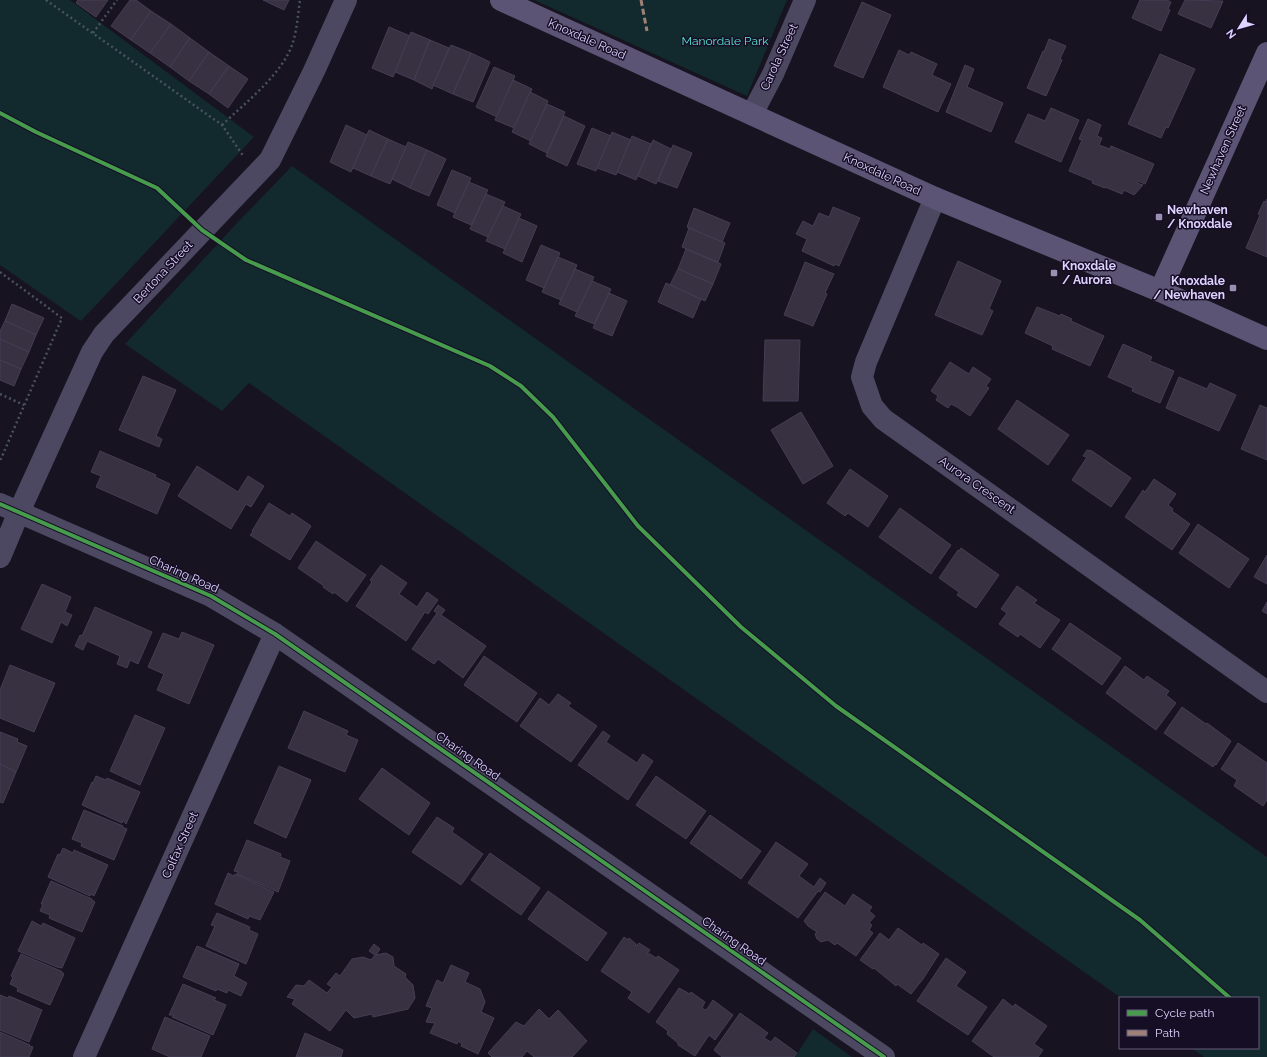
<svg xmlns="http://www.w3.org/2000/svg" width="1267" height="1057" font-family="Raleway,sans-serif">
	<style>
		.green { fill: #12292d }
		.building { fill: #373142; stroke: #453e54 }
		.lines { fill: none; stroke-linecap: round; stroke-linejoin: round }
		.path { stroke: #485262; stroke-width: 2.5; stroke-dasharray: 2 3; stroke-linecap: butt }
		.street { stroke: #4d4861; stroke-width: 22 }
		.secondary { stroke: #5b5474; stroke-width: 22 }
		.quiet { stroke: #9e8076; stroke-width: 3; stroke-dasharray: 6 3; stroke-linecap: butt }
		.cycleway-casing { stroke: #160e25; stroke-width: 6 }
		.cycleway { stroke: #469c4c; stroke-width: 4 }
		.poi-dot { fill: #988fb1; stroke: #160e25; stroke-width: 1.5 }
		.labels { text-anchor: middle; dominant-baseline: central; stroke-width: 3; stroke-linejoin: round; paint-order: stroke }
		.street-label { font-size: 12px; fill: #ded2ff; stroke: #160e25 }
		.park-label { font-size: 12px; fill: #5ae3d6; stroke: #160e25 }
		.poi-label { font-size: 12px; font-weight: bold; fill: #ded2ff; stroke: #160e25; text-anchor: start }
	</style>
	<rect width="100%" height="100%" fill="#171320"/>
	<g class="green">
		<polygon points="0,0 70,0 254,137 81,321 72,315 0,265"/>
		<polygon points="534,0 787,0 747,96"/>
		<polygon points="292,166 1267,857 1267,1057 1204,1057 1192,1048 1258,1048 1258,998 1121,998 249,383 222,411 125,344 237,223"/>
		<polygon points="813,1029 852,1057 795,1057"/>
	</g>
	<g class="building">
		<polygon points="78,0 108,0 96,17 76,3"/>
		<polygon points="130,0 136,0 151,11 131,40 111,26"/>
		<polygon points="263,0 289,0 284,10"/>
		<polygon points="1140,0 1167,0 1171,2 1168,9 1170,10 1161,31 1132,18"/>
		<polygon points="1185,0 1223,1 1211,28 1178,14"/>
		<polygon points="862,2 891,15 863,78 834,66"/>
		<polygon points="151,11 171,24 150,53 131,40"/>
		<polygon points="171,24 190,38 170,67 150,53"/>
		<polygon points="389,27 410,36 393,77 372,68"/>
		<polygon points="411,32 430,40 414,80 395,72"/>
		<polygon points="190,38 209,52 189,81 170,67"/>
		<polygon points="1049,39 1066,46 1060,59 1062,60 1046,96 1027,88 1043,51 1044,52"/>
		<polygon points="430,40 449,48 432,89 414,80"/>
		<polygon points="451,45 471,53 453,94 433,85"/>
		<polygon points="899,50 909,55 911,52 937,64 932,75 951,84 938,112 883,87"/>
		<polygon points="209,52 229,66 209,94 189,81"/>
		<polygon points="471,53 490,62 473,102 453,94"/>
		<polygon points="1160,54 1195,69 1168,128 1166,127 1161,138 1128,124"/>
		<polygon points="965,65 974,69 967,87 1003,103 991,132 946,112"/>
		<polygon points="229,66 248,79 228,108 209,94"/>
		<polygon points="494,67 515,76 497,117 476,107"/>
		<polygon points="513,80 532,89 514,128 495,120"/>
		<polygon points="530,92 548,101 531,141 512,132"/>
		<polygon points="547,104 565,112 547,153 529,144"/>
		<polygon points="1051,108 1079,120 1061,162 1015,142 1028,114 1045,121"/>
		<polygon points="564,116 585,126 567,166 546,156"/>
		<polygon points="1088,119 1101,125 1097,136 1102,138 1099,145 1110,149 1111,146 1154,164 1145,184 1138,181 1137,183 1143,185 1134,195 1124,190 1122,194 1105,187 1105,188 1092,183 1093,181 1069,171 1082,140 1079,139"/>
		<polygon points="346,125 367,135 351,172 330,162"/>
		<polygon points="592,128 611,136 596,171 577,164"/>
		<polygon points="369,130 388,139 371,176 353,168"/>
		<polygon points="612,132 631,140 616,175 597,168"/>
		<polygon points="632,136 651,144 636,180 617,172"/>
		<polygon points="388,139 406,147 390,184 371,176"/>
		<polygon points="653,140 671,149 656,184 638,176"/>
		<polygon points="408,142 427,150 410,188 392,179"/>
		<polygon points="673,145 692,153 677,188 658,181"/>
		<polygon points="427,150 446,159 429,196 410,188"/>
		<polygon points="452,170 471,178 455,213 437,205"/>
		<polygon points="469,182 488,190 471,225 453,217"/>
		<polygon points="486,194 505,202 488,237 470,229"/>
		<polygon points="1267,199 1267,257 1246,248 1260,215 1258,214 1264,201 1266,202"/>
		<polygon points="503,206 521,214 505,249 486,241"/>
		<polygon points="833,207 860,218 839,266 835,264 834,266 802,251 807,239 796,234 803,221 813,226 819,213 829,217"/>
		<polygon points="694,208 730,223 722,242 687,227"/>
		<polygon points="519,218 537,226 522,262 503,253"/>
		<polygon points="689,228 725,243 718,262 682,247"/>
		<polygon points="541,245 560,253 544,288 526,280"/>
		<polygon points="686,249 721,264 713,284 678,269"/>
		<polygon points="558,257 577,265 561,300 542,292"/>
		<polygon points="958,261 1001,281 989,309 993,311 982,335 935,315"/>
		<polygon points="805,262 834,274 825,293 827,294 813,326 784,315"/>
		<polygon points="575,269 594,277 577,312 559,304"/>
		<polygon points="678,269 713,284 705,301 670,285"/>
		<polygon points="592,281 611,289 594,324 575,316"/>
		<polygon points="666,283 701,299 693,318 658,302"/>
		<polygon points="609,293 627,301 612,336 593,328"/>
		<polygon points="12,304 44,318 36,335 5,321"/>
		<polygon points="1037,307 1060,316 1061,314 1072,319 1071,321 1104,336 1090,366 1052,349 1053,346 1025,333"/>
		<polygon points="5,321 36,335 29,352 0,339 0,331"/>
		<polygon points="0,339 29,352 21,369 0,360"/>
		<polygon points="765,340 800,340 798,401 763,401"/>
		<polygon points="1123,344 1152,357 1150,361 1174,371 1160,403 1132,391 1133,388 1108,377"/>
		<polygon points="0,360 21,369 14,386 0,380"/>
		<polygon points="950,362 969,374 973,367 991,379 986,386 989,388 970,416 957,407 951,404 948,408 936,400 938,396 931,391"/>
		<polygon points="143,376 176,390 156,436 162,439 159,447 119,430"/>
		<polygon points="1179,377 1207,389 1210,383 1236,395 1219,431 1166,408"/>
		<polygon points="1017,400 1069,435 1048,465 998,429"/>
		<polygon points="1260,405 1267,408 1267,460 1241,449"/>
		<polygon points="801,412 833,466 803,484 771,430"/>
		<polygon points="1087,450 1092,451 1131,478 1111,507 1072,480 1087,457 1083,456"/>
		<polygon points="100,451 156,475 155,477 170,484 157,514 96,487 101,476 91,472"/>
		<polygon points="197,466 238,492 248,476 264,486 251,507 246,504 231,529 178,496"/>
		<polygon points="850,469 888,496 868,527 848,513 845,516 827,503"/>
		<polygon points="1154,479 1176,494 1168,505 1173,509 1172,511 1190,524 1172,550 1125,517 1143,490 1145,492"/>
		<polygon points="269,503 290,516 292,513 311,526 290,560 250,535 253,532 252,531"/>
		<polygon points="900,508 951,545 931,574 879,537"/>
		<polygon points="1198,524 1249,559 1229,588 1179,553"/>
		<polygon points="316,541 366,575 347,602 334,592 333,594 323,587 324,586 298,568"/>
		<polygon points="961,548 999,575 976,608 957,595 959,592 939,578 958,550 959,551"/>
		<polygon points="1267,555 1267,584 1254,577"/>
		<polygon points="381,565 407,583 399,594 417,607 427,592 438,600 428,614 425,612 406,641 356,606 372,582 370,580"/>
		<polygon points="42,584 71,597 65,612 72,615 67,626 61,622 52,643 21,629"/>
		<polygon points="1017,586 1037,600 1034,603 1060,620 1040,648 1020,634 1018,637 999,624 1007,613 1001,609"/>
		<polygon points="1267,602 1267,614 1262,611"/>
		<polygon points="438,605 445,610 441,615 486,646 463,678 438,659 434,664 412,649 437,613 434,611"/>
		<polygon points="95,607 152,632 138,664 130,660 127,668 117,664 120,656 87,641 83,650 75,646 80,635 82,636"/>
		<polygon points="1070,623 1121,658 1102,685 1052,649"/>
		<polygon points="182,632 214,645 189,704 157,690 164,674 148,667 163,633 179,639"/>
		<polygon points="484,656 537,693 517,722 464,685"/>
		<polygon points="10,665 55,683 34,732 0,718 0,690"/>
		<polygon points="1125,666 1144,680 1147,676 1169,691 1166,695 1176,703 1156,730 1106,693"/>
		<polygon points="558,694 571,703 568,706 597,726 571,762 520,726 540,698 549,705"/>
		<polygon points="1182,707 1206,724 1207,723 1231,741 1216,765 1215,764 1213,767 1164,733"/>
		<polygon points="304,711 348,731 346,735 358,740 345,772 288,748"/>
		<polygon points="135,715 165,728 140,785 110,771"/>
		<polygon points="603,731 610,736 606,742 637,763 643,754 653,761 628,800 578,765"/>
		<polygon points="0,732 18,739 17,742 27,746 16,772 0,764"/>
		<polygon points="1238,743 1267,763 1267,800 1263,806 1234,786 1237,780 1221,769"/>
		<polygon points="0,764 16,772 3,803 0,802"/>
		<polygon points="279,766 311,780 286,838 254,823"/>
		<polygon points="382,768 430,803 409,835 359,799"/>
		<polygon points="96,776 106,780 107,778 140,792 126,824 123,820 122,823 82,805 92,782 93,783"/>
		<polygon points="656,776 706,811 686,839 636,805"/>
		<polygon points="84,810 123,826 122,827 127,829 114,860 81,846 82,843 72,839"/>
		<polygon points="710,815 761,851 741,879 690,843"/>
		<polygon points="437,817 454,828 452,832 483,854 461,885 412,852"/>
		<polygon points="247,840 281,854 280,857 290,861 278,892 237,874 238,872 234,871"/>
		<polygon points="776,842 808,864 799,876 814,887 820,878 826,883 820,892 818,891 798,918 748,883"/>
		<polygon points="63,848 73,853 74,850 108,865 94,896 91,894 90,896 48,877 58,854 60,855"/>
		<polygon points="490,853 540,888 521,915 471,880"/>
		<polygon points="228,873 234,876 235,874 274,892 260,920 249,916 248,919 215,904"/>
		<polygon points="51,881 92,899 92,900 95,902 82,932 49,918 50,915 40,911 43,904 41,904"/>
		<polygon points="548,891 607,933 587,961 528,919"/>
		<polygon points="825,892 845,906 853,894 872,907 869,911 875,916 869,923 872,925 869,930 873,933 856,956 837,943 835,945 828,940 821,942 817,939 815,934 817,932 808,926 804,921"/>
		<polygon points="217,913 250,927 249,930 258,934 246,964 206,946 215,926 211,925"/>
		<polygon points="32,921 41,926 43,923 75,938 62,968 57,967 18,951"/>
		<polygon points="898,928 922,945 923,943 939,954 923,979 911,994 897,984 896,986 874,968 873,969 860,960 880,933 889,940"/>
		<polygon points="624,937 628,940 629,938 636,944 635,945 636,946 639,943 650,950 647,954 650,954 656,958 658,956 679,970 649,1013 628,998 632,992 601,971"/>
		<polygon points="374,944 380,949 376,955 386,953 393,957 394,966 406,974 405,977 413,985 415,998 408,1009 373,1017 372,1014 354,1018 346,1010 330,1031 292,1004 295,999 287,997 296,985 304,986 309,980 327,993 332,987 327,984 336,973 340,976 352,959 363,957 371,960 375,955 369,951"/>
		<polygon points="197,946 239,964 234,976 247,983 241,996 228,990 227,993 217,989 216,991 183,977"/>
		<polygon points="21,954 61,971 64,974 50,1005 17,991 18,988 10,984 13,977 11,976"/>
		<polygon points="946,958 966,972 956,986 987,1007 968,1035 917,1001"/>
		<polygon points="451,965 469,973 465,982 480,989 485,1002 481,1012 494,1018 478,1054 461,1046 462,1044 458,1041 457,1044 430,1033 435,1023 426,1022 432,1008 426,1006 437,980 443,983"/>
		<polygon points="183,984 216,998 214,1000 226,1005 213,1035 172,1017 174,1015 169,1015"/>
		<polygon points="679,988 690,994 691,992 705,1002 702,1008 705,1010 707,1009 713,1000 733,1015 715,1040 709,1035 695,1056 678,1045 678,1043 667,1034 668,1031 656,1022"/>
		<polygon points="0,995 8,998 9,996 42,1010 29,1042 0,1030"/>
		<polygon points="1003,999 1013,1007 1015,1004 1047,1026 1034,1044 1043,1050 1038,1057 994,1057 972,1041"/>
		<polygon points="539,1009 549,1019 558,1010 587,1041 572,1057 534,1057 527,1051 522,1057 492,1057 488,1053 516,1022 524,1026"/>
		<polygon points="740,1013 768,1033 764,1038 771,1042 775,1037 797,1053 794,1057 722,1057 714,1050"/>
		<polygon points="165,1017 210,1036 201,1057 170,1057 152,1049"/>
		<polygon points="0,1032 30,1045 29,1046 33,1047 29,1057 0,1057"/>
		<polygon points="305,1033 343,1050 341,1057 296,1057"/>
	</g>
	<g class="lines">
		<g class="path">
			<polyline points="46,0 222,125 244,157"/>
			<polyline points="93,33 117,0"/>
			<path d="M222,125C245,103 284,73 293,42C297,29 298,14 300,0"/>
			<polyline points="0,272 62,318 0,461"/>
			<polyline points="0,394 24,405"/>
		</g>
		<g class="street">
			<polyline points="752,114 773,74 805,0"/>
			<polyline points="935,198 866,362 862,377 872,406 883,419 1267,692"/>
			<polyline points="0,504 211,596 275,634 884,1057"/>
			<polyline points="0,557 19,512 92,352 104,334 270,160 314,71 346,0"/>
			<polyline points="84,1057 275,634"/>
		</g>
		<g class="secondary">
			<polyline points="501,0 935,198 1160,291 1267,339"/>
			<polyline points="1160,291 1267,53"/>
		</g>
		<polyline class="quiet" points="641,0 647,31"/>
		<defs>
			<g id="cycleway">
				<polyline points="0,113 36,132 157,188 202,230 246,260 490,366 521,386 553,417 638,526 741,627 836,706 1140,920 1230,998"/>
				<polyline points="0,504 211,596 275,634 884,1057"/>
			</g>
		</defs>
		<use href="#cycleway" class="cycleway-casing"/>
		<use href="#cycleway" class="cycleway"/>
	</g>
	<g class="poi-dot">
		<rect x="1155" y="213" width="8" height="8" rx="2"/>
		<rect x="1050" y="269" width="8" height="8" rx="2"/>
		<rect x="1229" y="284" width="8" height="8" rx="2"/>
	</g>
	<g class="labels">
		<g class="street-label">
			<text transform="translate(587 39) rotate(24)">Knoxdale Road</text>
			<text transform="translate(779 57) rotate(-65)">Carola Street</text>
			<text transform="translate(1223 150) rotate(-66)">Newhaven Street</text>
			<text transform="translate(882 174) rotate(25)">Knoxdale Road</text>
			<text transform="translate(163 272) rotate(-47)">Bertona Street</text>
			<text transform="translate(977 485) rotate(35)">Aurora Crescent</text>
			<text transform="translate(184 574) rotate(24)">Charing Road</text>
			<text transform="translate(468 756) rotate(35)">Charing Road</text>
			<text transform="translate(180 845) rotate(-66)">Colfax Street</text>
			<text transform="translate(734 941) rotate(35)">Charing Road</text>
		</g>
		<g class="park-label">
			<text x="725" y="41">Manordale Park</text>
		</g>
		<g class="poi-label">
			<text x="1167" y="210">Newhaven<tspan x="1167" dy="14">/ Knoxdale</tspan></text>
			<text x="1062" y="266">Knoxdale<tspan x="1062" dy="14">/ Aurora</tspan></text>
			<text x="1225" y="281" text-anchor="end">Knoxdale<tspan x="1225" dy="14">/ Newhaven</tspan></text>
		</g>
	</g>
	<rect x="1119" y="997" width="140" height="52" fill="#160e25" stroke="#665c7c"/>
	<rect x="1127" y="1010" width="20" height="6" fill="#469c4c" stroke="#665c7c"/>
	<text x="1155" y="1017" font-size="12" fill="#ded2ff">Cycle path</text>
	<rect x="1127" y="1030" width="20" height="6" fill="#9e8076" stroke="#665c7c"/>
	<text x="1155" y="1037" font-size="12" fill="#ded2ff">Path</text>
	<g transform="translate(1239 28) rotate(233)" stroke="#160e25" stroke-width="3" paint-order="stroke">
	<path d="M0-3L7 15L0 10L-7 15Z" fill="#ded2ff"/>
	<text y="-6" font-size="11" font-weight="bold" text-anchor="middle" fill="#ded2ff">N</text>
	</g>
</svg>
